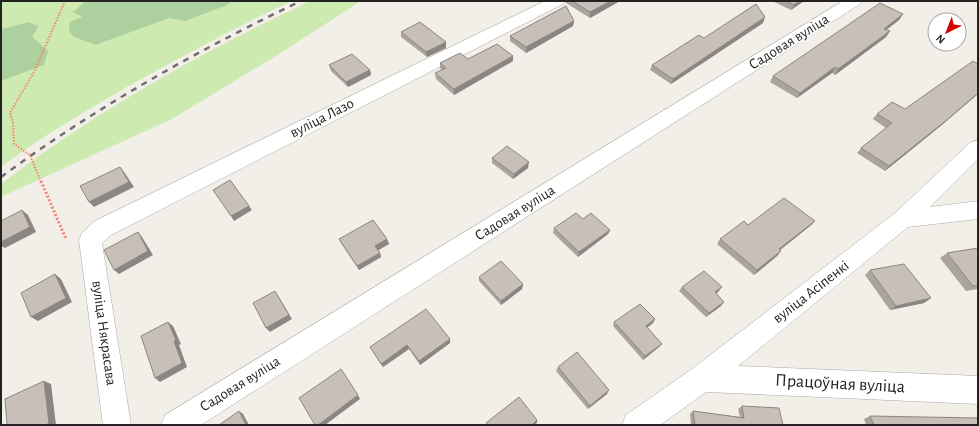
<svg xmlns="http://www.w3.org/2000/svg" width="979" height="426" font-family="'Alegreya Sans',sans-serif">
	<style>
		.grass { fill: #cdebb0 }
		.forest { fill: #add19e }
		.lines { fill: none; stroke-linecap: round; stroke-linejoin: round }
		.minor-casing { stroke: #a9a9a9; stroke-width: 1 }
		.path-far1 { stroke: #fa8072; stroke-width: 2; stroke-dasharray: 1.5 1.5; stroke-linecap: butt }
		.path { stroke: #fa8072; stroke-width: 3; stroke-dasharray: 2 2; stroke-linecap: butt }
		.minor { fill: #fff; fill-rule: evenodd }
		.rail { stroke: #707070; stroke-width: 2.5; stroke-dasharray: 6 6; stroke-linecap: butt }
		.wall { fill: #aba49e }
		.shaded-wall { fill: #8b8681 }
		.building { fill: #c7bfb8; stroke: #8b8681 }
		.labels { text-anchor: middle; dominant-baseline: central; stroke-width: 3.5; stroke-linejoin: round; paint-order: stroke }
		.street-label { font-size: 15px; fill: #222; stroke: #fff }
		.near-street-label { font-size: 18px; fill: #222; stroke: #fff }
	</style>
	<rect width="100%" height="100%" fill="#f2efe9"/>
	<g class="grass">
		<path d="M1,1H86L74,12L82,17L96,45L169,18L185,21L228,5L233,1H292C236,27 181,57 127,87C84,112 41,137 1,167V81L44,65L31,37L39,26L29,22L1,29Z"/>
		<path d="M310,1H361L276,56L172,119L1,197V184C96,111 202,52 310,1Z"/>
	</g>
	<g class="forest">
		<polygon points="86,1 233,1 228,5 185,21 169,18 96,45 74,37 69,31 70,22 82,17 73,12"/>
		<polygon points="29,22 39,26 32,37 48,51 44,65 1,81 1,29"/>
	</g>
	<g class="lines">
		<defs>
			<g id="minor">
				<polygon points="545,1 565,1 563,4 111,235 102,243 131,425 103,425 79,240 82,233 95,221"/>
				<polygon points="843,1 862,1 860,4 201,425 161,425 165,415"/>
				<polygon points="978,140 978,159 930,207 978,201 978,219 908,227 738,366 978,376 978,404 706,392 660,425 622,425 626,415 692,369 895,213 971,142"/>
			</g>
		</defs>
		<use href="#minor" class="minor-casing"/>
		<polyline class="path-far1" points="41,182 30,155 14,144 13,122 10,113 35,70 65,1"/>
		<polyline class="path" points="41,181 66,239"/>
		<use href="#minor" class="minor"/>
		<path class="rail" d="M1,177C95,108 196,51 301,1"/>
	</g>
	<g class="wall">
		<polygon points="566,1 620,1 590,18 566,3"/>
		<polygon points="772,1 804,1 791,10"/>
		<polygon points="903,14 899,20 886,30 890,31 886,37 835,75 832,73 797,98 770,82 773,76"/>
		<polygon points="574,21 573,26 526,53 510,41 510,36"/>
		<polygon points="763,23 671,84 650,70 652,65"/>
		<polygon points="401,32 446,48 427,57 401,37"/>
		<polygon points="468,59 513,61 454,95 436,79 435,73 442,70 440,68 440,63"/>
		<polygon points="329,65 370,70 371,75 348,87 331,71"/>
		<polygon points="905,109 943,124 885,171 857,153 861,148 886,128 873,119 877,114"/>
		<polygon points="492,158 528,168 513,179 492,163"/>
		<polygon points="583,219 610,230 608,234 578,257 553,233 554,228"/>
		<polygon points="815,221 810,226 780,250 781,251 777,256 754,275 717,244 720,239 748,225"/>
		<polygon points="339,239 387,239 389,244 378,250 380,253 381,257 359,270 341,243"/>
		<polygon points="978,248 978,289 966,291 940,258 947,253"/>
		<polygon points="870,270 931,298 924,303 890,310 865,275"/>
		<polygon points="479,277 523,284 522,289 501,305 479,281"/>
		<polygon points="682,287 722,287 718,292 716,294 721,306 706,317 679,291"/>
		<polygon points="655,319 653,323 647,328 662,344 659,347 643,360 613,326 614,322"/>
		<polygon points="450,343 420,365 409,349 383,367 370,347"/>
		<polygon points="558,367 607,394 588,409 556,371"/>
		<polygon points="742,406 783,425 691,425 690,414 693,411 740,417 738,409"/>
		<polygon points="870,416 978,425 866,425 864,419"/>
	</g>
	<g class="shaded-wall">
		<polygon points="611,1 620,1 590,18 590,12"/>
		<polygon points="799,1 804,1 791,10 794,5"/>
		<polygon points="903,14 899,20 881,34 884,29"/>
		<polygon points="765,17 763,23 671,84 673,79"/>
		<polygon points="574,21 573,26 526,53 526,47"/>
		<polygon points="890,31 886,37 835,75 838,69"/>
		<polygon points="446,42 446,48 427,57 426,52"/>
		<polygon points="513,56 513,61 454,95 454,89"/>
		<polygon points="835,67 832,73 797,98 800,93"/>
		<polygon points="370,70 371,75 348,87 346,82"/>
		<polygon points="978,93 978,94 943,124 885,171 889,166"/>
		<polygon points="529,162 528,168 513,179 514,174"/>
		<polygon points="120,167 124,172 134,187 94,207 89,202"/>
		<polygon points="249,206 252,210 234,221 231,216"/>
		<polygon points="22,210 28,215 36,232 5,248 1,246 1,242"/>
		<polygon points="815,221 810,226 775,254 779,249"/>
		<polygon points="610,230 608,234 578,257 579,252"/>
		<polygon points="138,232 142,237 153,255 119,274 114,270"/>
		<polygon points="387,239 389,244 377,251 375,246"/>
		<polygon points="781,251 777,256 754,275 757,270"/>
		<polygon points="380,253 381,257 359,270 357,266"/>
		<polygon points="55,274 61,279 72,302 38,321 31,317"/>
		<polygon points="523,284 522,289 501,305 501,301"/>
		<polygon points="722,287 718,292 712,297 715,292"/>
		<polygon points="275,291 292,319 270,332 266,328"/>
		<polygon points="931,298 924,303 890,310 896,306"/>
		<polygon points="724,302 721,306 706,317 709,313"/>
		<polygon points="655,319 653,323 644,330 646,326"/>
		<polygon points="168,322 173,326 181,344 179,345 187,367 160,382 155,378 174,341"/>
		<polygon points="450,339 450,343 420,365 419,361"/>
		<polygon points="662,344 659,347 643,360 645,356"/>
		<polygon points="407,345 409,349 383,367 381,364"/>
		<polygon points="44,381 51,384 56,425 46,425"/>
		<polygon points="609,390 607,394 588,409 590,406"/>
		<polygon points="358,395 360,399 325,425 318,425"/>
		<polygon points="239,411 243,414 249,425 246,425"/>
		<polygon points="537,420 537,423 534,425 532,425"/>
	</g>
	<g class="building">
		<polygon points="572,1 611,1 590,12"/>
		<polygon points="786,1 799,1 794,5"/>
		<polygon points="880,3 903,14 884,29 890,31 838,69 835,67 800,93 773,76"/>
		<polygon points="756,4 765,17 673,79 652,65 699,35 704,38"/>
		<polygon points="566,6 574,21 526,47 510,36"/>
		<polygon points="420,22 446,42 426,52 401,32"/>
		<polygon points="497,44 513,56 454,89 435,73 446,68 440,63 460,53 468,59"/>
		<polygon points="352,54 370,70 346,82 329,65"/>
		<polygon points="973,61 978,64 978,93 948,119 889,166 861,148 892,123 877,114 892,102 905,109"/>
		<polygon points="507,146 529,162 514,174 492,158"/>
		<polygon points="120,167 129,182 89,202 80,186"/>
		<polygon points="230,180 249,206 231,216 213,190"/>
		<polygon points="784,198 815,221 779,249 781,251 757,270 720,239 744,221 748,225"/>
		<polygon points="22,210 30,227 1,242 1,221"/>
		<polygon points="576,213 583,219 591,213 610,230 579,252 554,228"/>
		<polygon points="373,220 387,239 375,246 380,253 357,266 339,239"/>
		<polygon points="138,232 148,251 114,270 104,250"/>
		<polygon points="978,248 978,286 973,286 947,253"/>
		<polygon points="501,261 523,284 501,301 479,277"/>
		<polygon points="904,264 931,298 896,306 870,270"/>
		<polygon points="704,271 722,287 715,292 724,302 709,313 682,287"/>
		<polygon points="55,274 66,298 31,317 21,293"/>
		<polygon points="275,291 289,315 266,328 253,303"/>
		<polygon points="640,304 655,319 646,326 662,344 645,356 614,322"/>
		<polygon points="426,309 450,339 419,361 407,345 381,364 370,347"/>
		<polygon points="168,322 176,340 174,341 182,363 155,378 141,336"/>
		<polygon points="577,352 609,390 590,406 558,367"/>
		<polygon points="341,369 358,395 318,425 315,425 299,398"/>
		<polygon points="44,381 49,423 46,425 7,425 5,399"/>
		<polygon points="519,397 537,420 532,425 488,425 486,423"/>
		<polygon points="742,406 779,408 783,425 695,425 693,411 744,418"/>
		<polygon points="239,411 246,425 219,425"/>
		<polygon points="870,416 978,418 978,425 874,425"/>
	</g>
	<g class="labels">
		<g class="street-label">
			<text transform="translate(789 42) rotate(-32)">Садовая вуліца</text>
			<text transform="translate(322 118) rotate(-27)">вуліца Лазо</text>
			<text transform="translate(515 213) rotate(-32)">Садовая вуліца</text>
			<text transform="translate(811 292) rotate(-38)">вуліца Асіпенкі</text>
			<text transform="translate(104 333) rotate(82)">вуліца Някрасава</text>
			<text transform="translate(240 384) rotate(-32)">Садовая вуліца</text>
		</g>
		<g class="near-street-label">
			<text transform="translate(840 384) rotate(3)">Працоўная вуліца</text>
		</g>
	</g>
	<rect width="979" height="426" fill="none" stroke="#222222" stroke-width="4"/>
	<g transform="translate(947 32) rotate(222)"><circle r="19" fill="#ffffff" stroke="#a7a7a7"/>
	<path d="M0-3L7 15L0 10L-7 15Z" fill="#d40000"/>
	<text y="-6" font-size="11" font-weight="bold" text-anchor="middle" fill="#222222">N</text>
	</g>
</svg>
